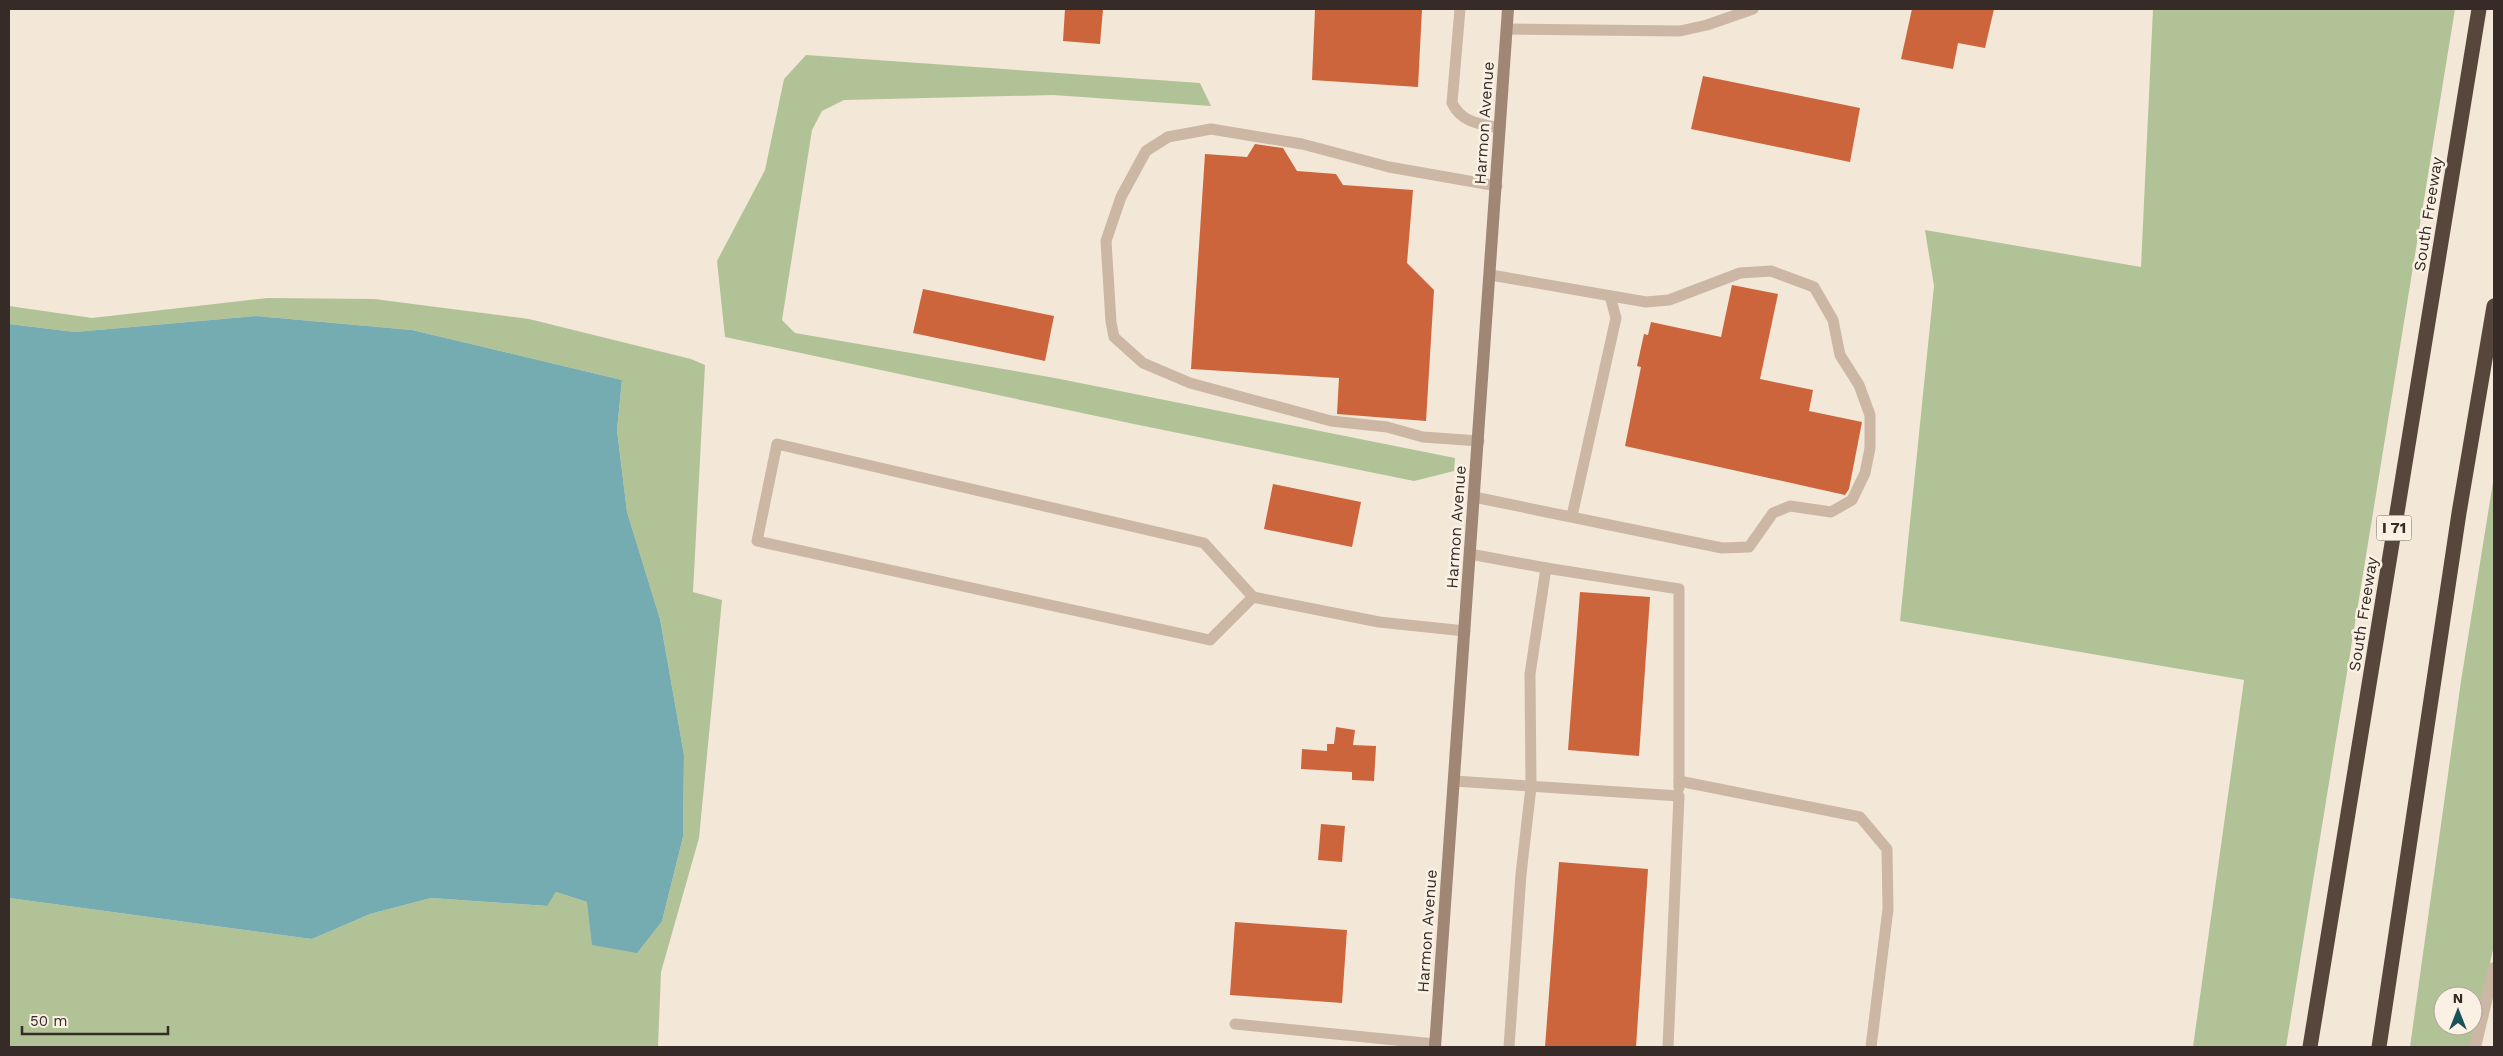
<svg xmlns="http://www.w3.org/2000/svg" width="2503" height="1056" font-family="'Work Sans',sans-serif">
	<style>
		.green { fill: #b2c297; fill-rule: evenodd }
		.water { fill: #75acb1 }
		.building { fill: #cd653c }
		.lines { fill: none; stroke-linecap: round; stroke-linejoin: round }
		.service { stroke: #cbb7a3; stroke-width: 11 }
		.minor { stroke: #cbb7a3; stroke-width: 12 }
		.secondary { stroke: #9f8675; stroke-width: 12 }
		.motorway { stroke: #57463c; stroke-width: 15 }
		.labels { text-anchor: middle; dominant-baseline: central; stroke-width: 5; stroke-linejoin: round; paint-order: stroke }
		.shield { fill: #faf1e4; stroke: #71665f; stroke-width: 1 }
		.shield-label { font-size: 15px; font-weight: bold; fill: #362b26 }
		.street-label { font-size: 16px; fill: #362b26; stroke: #faf1e4 }
	</style>
	<rect width="100%" height="100%" fill="#f3e7d8"/>
	<g class="green">
		<polygon points="2153,9 2455,9 2286,1047 2193,1047 2244,680 1900,621 1934,286 1925,230 2141,267"/>
		<polygon points="806,55 1200,83 1211,106 1053,95 844,100 822,111 812,130 782,320 795,333 1055,378 1455,458 1454,471 1414,481 1134,424 725,337 717,261 765,170 784,79"/>
		<polygon points="267,298 374,299 529,319 691,359 705,365 693,592 722,600 699,838 661,972 658,1047 9,1047 9,898 312,939 370,914 431,898 546,906 556,892 587,902 662,921 683,837 684,755 660,619 627,512 617,430 622,380 412,330 256,316 75,332 9,324 9,306 92,318"/>
		<path d="M2494,476V945L2472,1047H2410L2461,681ZM2443,996H2473V1026H2443Z"/>
	</g>
	<polygon class="water" points="256,316 412,330 622,380 617,430 627,512 660,619 684,755 683,837 662,921 637,953 592,945 587,902 556,892 547,906 431,898 370,914 312,939 9,898 9,324 75,332"/>
	<g class="building">
		<polygon points="1065,9 1103,9 1100,44 1063,41"/>
		<polygon points="1315,9 1422,9 1418,87 1312,80"/>
		<polygon points="1912,9 1994,9 1985,48 1958,43 1953,69 1901,59"/>
		<polygon points="1703,76 1860,108 1850,162 1691,129"/>
		<polygon points="1255,144 1283,148 1297,171 1336,174 1343,185 1413,190 1407,263 1434,290 1426,421 1337,414 1339,378 1191,369 1205,154 1247,157"/>
		<polygon points="1732,285 1778,294 1760,379 1813,390 1809,411 1862,422 1849,489 1845,495 1625,446 1641,367 1637,366 1644,334 1648,335 1651,322 1721,337"/>
		<polygon points="923,289 1054,316 1045,361 913,333"/>
		<polygon points="1273,484 1361,502 1352,547 1264,529"/>
		<polygon points="1580,592 1650,597 1639,756 1568,750"/>
		<polygon points="1336,727 1355,730 1353,745 1376,746 1374,781 1352,780 1352,772 1301,769 1302,749 1327,751 1327,744 1334,744"/>
		<polygon points="1321,824 1345,826 1342,862 1318,860"/>
		<polygon points="1559,862 1648,869 1636,1047 1545,1047"/>
		<polygon points="1235,922 1347,930 1342,1003 1230,995"/>
	</g>
	<g class="lines">
		<g class="service">
			<path d="M1460,9L1452,103C1462,123 1480,124 1500,128"/>
			<polyline points="1507,29 1680,31 1707,25 1753,9"/>
			<polyline points="1479,441 1423,437 1387,427 1331,421 1190,383 1143,363 1114,337 1111,322 1106,241 1121,197 1146,151 1168,137 1211,129 1302,144 1389,167 1497,186"/>
			<polyline points="1474,497 1722,548 1749,547 1773,513 1790,506 1831,512 1852,500 1865,473 1870,448 1870,415 1859,385 1840,355 1833,320 1814,287 1771,271 1740,273 1669,300 1646,302 1491,275"/>
			<polyline points="1572,516 1616,318 1610,296"/>
			<polyline points="1470,554 1546,568 1530,674 1531,787 1521,874 1509,1047"/>
			<polyline points="1546,568 1679,589 1679,788"/>
			<polyline points="1253,597 1204,543 777,444 757,541 1210,640 1253,597 1379,622 1465,631"/>
			<polyline points="1454,781 1679,796 1668,1047"/>
			<polyline points="1679,781 1860,817 1887,849 1888,909 1871,1047"/>
			<polyline points="1235,1024 1435,1044"/>
		</g>
		<polyline class="minor" points="2475,1047 2494,968"/>
		<polyline class="secondary" points="1435,1047 1508,9"/>
		<g class="motorway">
			<polyline points="2310,1047 2479,9"/>
			<polyline points="2379,1047 2459,513 2494,306"/>
		</g>
	</g>
	<g class="labels">
		<rect class="shield" x="2376.5" y="515.5" width="35" height="25" rx="4"/>
		<g class="shield-label">
			<text x="2394" y="528">I 71</text>
		</g>
		<g class="street-label">
			<text transform="translate(1484 123) rotate(-86)">Harmon Avenue</text>
			<text transform="translate(2428 214) rotate(-81)">South Freeway</text>
			<text transform="translate(1456 527) rotate(-86)">Harmon Avenue</text>
			<text transform="translate(2363 614) rotate(-81)">South Freeway</text>
			<text transform="translate(1427 931) rotate(-86)">Harmon Avenue</text>
		</g>
	</g>
	<rect width="2503" height="1056" fill="none" stroke="#362b26" stroke-width="20"/>
	<g transform="translate(2458 1011)"><circle r="24" fill="#faf1e4" stroke="#aca298"/>
	<path d="M0-4L9 19L0 12L-9 19Z" fill="#195359"/>
	<text y="-8" font-size="14" font-weight="bold" text-anchor="middle" fill="#362b26">N</text>
	</g>
	<path d="M22 1026v8h146v-8" fill="none" stroke="#362b26" stroke-width="2.5"/>
	<text x="30" y="1026" font-size="15" fill="#362b26" stroke="#faf1e4" stroke-width="4" paint-order="stroke">50 m</text>
</svg>
